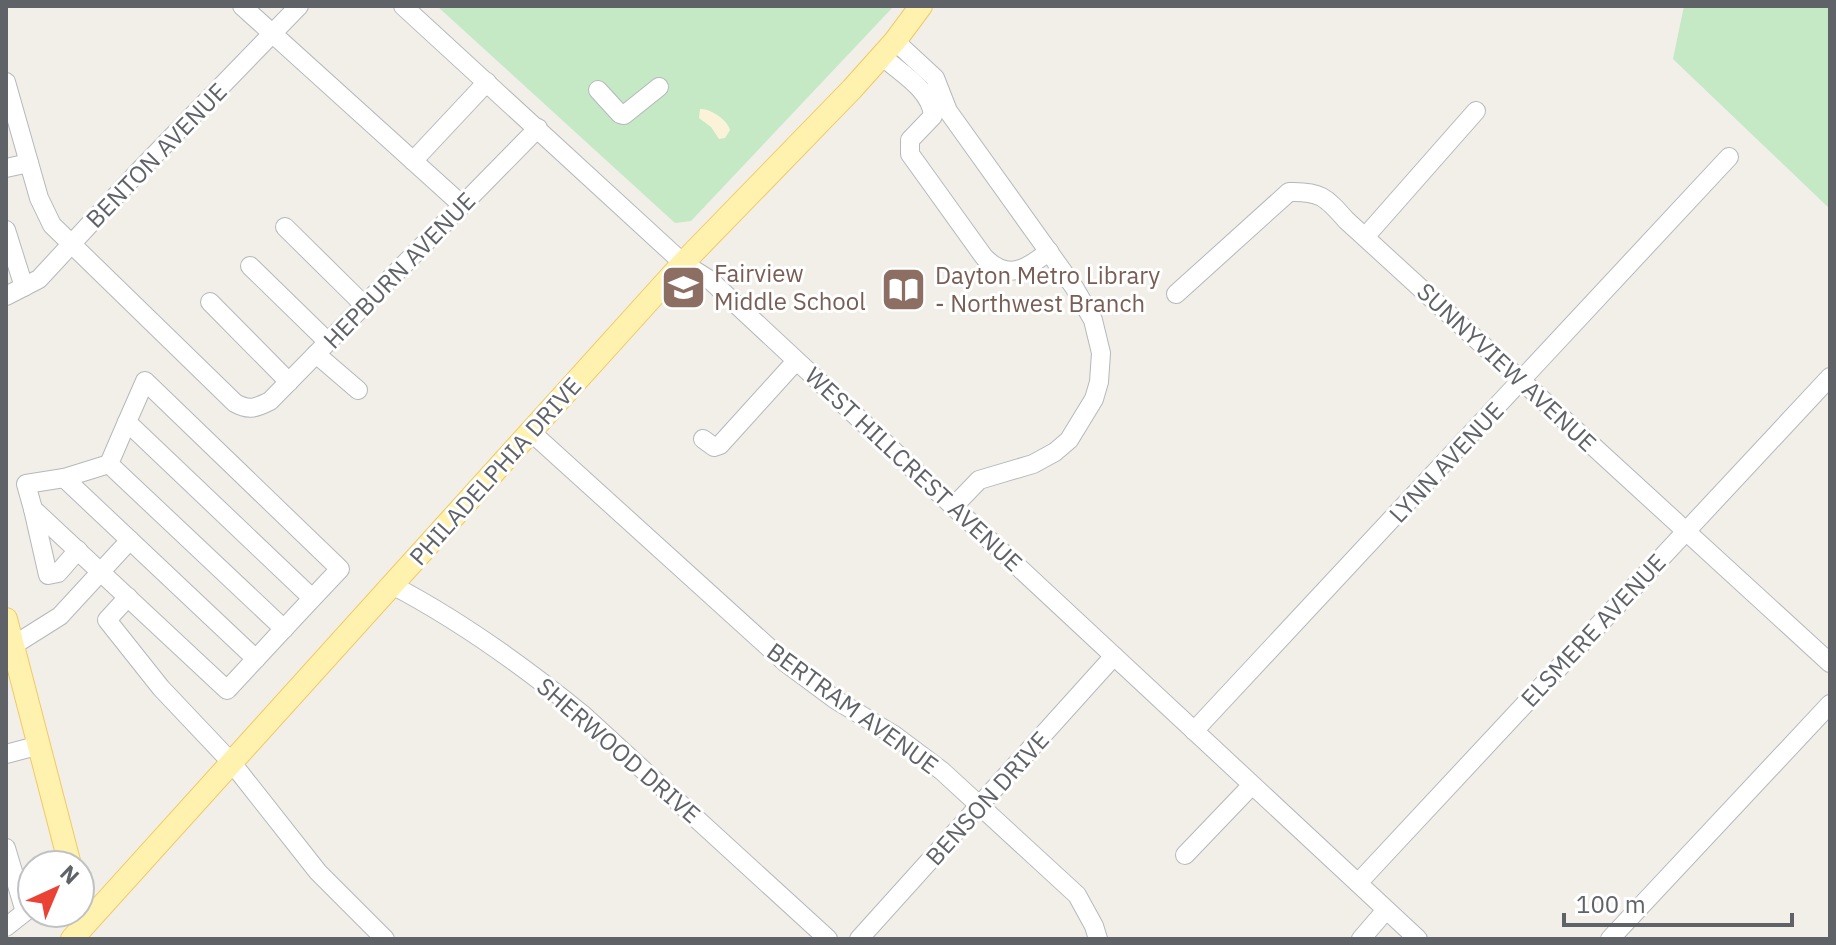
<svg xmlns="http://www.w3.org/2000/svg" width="1836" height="945" font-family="'IBM Plex Sans',sans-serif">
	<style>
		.green { fill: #c5e8c5 }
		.sand { fill: #fbf3d9 }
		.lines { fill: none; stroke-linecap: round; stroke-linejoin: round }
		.minor-casing { stroke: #b5b8bc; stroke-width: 20 }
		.major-casing { stroke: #f2c960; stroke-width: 24 }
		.minor { stroke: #fff; stroke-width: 18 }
		.major { stroke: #fff2af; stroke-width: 22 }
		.labels { text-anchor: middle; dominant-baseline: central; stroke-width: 6; stroke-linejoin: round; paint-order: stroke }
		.street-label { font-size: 24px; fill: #5f6368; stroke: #fff }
		.education-label { font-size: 24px; fill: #785e54; stroke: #fff; text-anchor: start }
	</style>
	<rect width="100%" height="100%" fill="#f1efe8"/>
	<g class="green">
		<polygon points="437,6 894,6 691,221 675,223"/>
		<polygon points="1684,6 1830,6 1830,209 1673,59"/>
	</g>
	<path class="sand" d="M700,109C710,108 728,120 730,130L725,138L719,139L711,127L699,118Z"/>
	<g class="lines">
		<defs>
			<g id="minor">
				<polyline points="242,6 462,205"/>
				<polyline points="403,6 683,263 710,280 1418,939"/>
				<polyline points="895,41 935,78 948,111 1074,287 1093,320 1101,353 1099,382 1094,399 1069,440 1055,452 1033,464 979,480 954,506"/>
				<path d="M882,56C900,73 931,89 933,116L910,140V154L984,257C1007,281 1026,270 1049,251"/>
				<path d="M6,82L39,198L52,225L235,403C249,411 256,408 270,401L538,128"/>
				<polyline points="598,90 620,114 624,115 659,87"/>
				<polyline points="413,161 487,82"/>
				<polyline points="6,168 29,163"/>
				<polyline points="285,227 364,305"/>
				<polyline points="6,230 24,287"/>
				<polyline points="1365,237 1476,111"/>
				<polyline points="250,266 328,342"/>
				<path d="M1176,294L1289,192C1320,191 1326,197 1346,220L1830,663"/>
				<polyline points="6,296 39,279 138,172 299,6"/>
				<polyline points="210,302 289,382"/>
				<polyline points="316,354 358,390"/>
				<polyline points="127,422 109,464 284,629"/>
				<polyline points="531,432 786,663 836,700 894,735 942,771 1077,895 1094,926 1098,939"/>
				<polyline points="703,439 714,447 720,445 796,361"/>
				<polyline points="109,464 64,478 256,659"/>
				<path d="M64,478L26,484L33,509L227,690C265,649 302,609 340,569L145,381L127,422L312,598"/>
				<polyline points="33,509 48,575 58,573 78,550"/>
				<path d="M392,585C461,621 522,665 582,714L828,939"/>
				<polyline points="128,597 107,620 161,688 232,763 318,872 385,939"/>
				<polyline points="6,650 60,616 130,540"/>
				<polyline points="1194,731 1729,157"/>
				<polyline points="6,754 40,745"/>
				<polyline points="6,848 25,912 6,927"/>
				<polyline points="1185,855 1252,785"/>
				<polyline points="1358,883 1830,377"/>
				<polyline points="859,939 1114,656"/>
				<polyline points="1361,939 1386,910"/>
				<polyline points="1610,939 1830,704"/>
			</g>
			<g id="major">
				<polyline points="6,619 70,865"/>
				<polyline points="72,939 683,263 852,89 895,41 921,6"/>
			</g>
		</defs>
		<use href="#minor" class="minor-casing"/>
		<use href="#major" class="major-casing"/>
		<use href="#minor" class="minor"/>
		<use href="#major" class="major"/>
	</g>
	<defs>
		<symbol id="school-square" viewBox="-11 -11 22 22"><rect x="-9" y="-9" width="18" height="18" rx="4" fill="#8d6e63" stroke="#fff"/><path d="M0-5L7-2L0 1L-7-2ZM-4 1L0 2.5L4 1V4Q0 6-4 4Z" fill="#fff"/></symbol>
		<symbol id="library-square" viewBox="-11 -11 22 22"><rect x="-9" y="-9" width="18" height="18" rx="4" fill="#8d6e63" stroke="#fff"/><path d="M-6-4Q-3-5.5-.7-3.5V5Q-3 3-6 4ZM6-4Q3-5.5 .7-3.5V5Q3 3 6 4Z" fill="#fff"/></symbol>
	</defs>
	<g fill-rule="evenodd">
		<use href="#school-square" x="658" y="262" width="51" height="51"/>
		<use href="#library-square" x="878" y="264" width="51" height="51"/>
	</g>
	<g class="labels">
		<g class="street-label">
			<text transform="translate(156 155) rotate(-46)">BENTON AVENUE</text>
			<text transform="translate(399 270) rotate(-46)">HEPBURN AVENUE</text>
			<text transform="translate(1507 367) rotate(43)">SUNNYVIEW AVENUE</text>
			<text transform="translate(1446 462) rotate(-47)">LYNN AVENUE</text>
			<text transform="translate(914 469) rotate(43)">WEST HILLCREST AVENUE</text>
			<text transform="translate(495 471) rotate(-48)">PHILADELPHIA DRIVE</text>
			<text transform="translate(1593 630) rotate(-47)">ELSMERE AVENUE</text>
			<text transform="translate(853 708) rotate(36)">BERTRAM AVENUE</text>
			<text transform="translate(619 750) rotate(41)">SHERWOOD DRIVE</text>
			<text transform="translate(987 798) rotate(-48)">BENSON DRIVE</text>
		</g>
		<g class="education-label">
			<text x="714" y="273">Fairview<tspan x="714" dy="28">Middle School</tspan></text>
			<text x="935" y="275">Dayton Metro Library<tspan x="935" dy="28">- Northwest Branch</tspan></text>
		</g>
	</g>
	<rect width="1836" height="945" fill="none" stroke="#5f6368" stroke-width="16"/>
	<g transform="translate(56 889) rotate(44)"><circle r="38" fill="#ffffff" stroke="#bfc1c3" stroke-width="2"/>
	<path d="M0-6L14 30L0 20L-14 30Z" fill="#ea4335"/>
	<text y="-12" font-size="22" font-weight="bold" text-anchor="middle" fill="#5f6368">N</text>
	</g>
	<path d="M1564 913v12h228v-12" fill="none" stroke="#5f6368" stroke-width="4"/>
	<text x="1576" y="913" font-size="24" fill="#5f6368" stroke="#ffffff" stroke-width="6" paint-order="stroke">100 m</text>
</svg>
